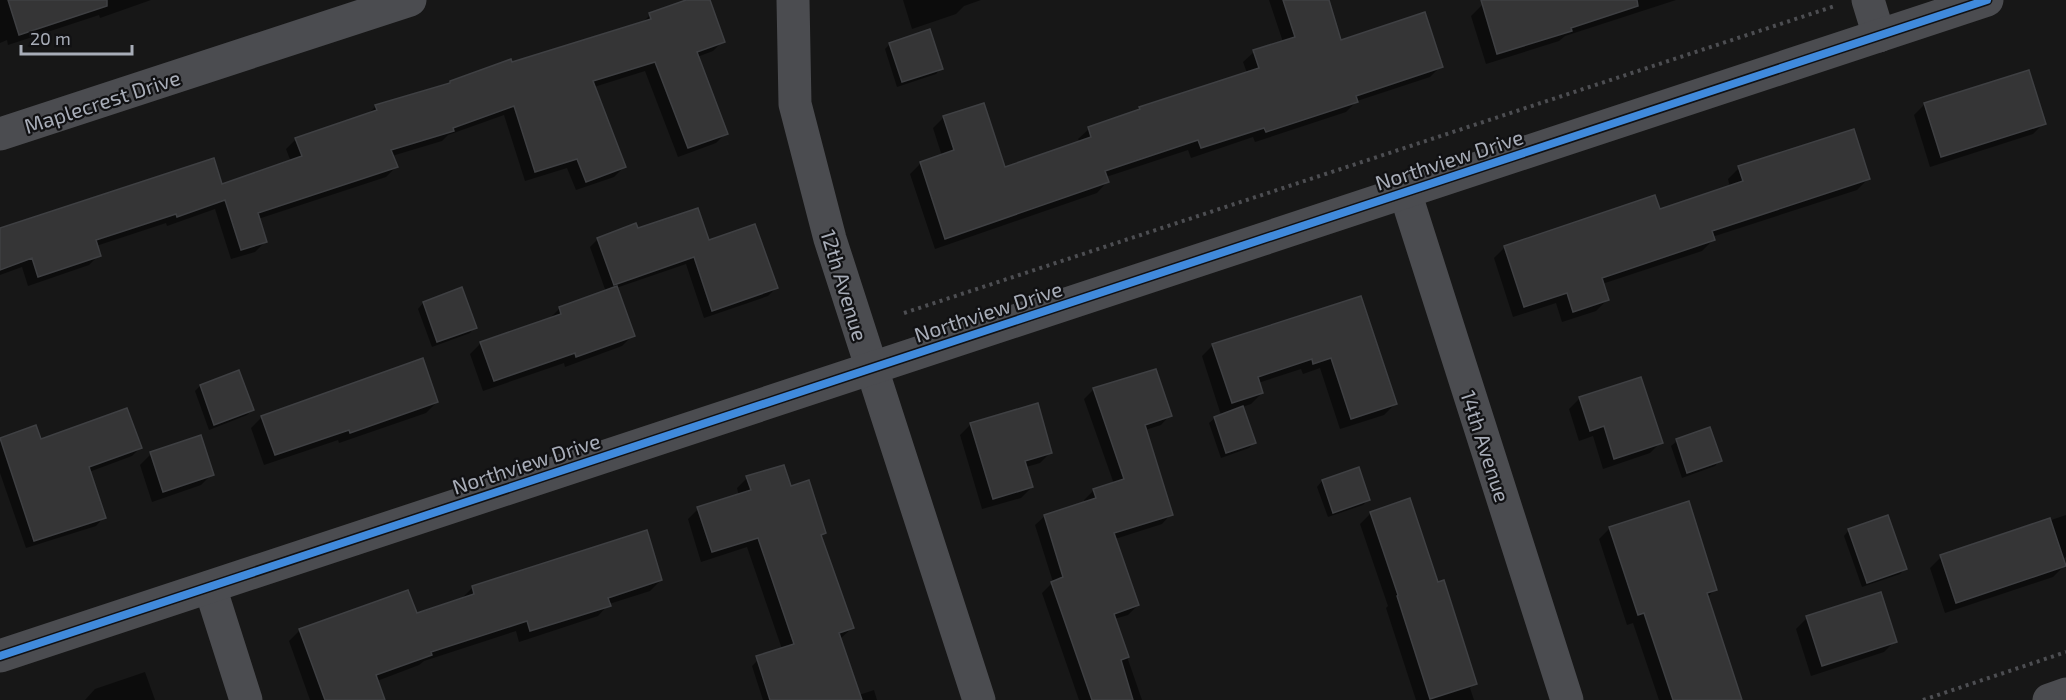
<svg xmlns="http://www.w3.org/2000/svg" width="2066" height="700" font-family="'Exo 2',sans-serif">
	<style>
		.shadow { fill: #0007 }
		.building { fill: #353536; stroke: #3f4043; stroke-width: 1.5 }
		.lines { fill: none; stroke-linecap: round; stroke-linejoin: round }
		.path { stroke: #4d4e52; stroke-width: 4; stroke-dasharray: 3 4.5; stroke-linecap: butt }
		.street { stroke: #4b4c50; stroke-width: 33 }
		.cycleway-casing { stroke: #111113; stroke-width: 11 }
		.cycleway { stroke: #408adc; stroke-width: 8 }
		.labels { text-anchor: middle; dominant-baseline: central; stroke-width: 4.5; stroke-linejoin: round; paint-order: stroke }
		.street-label { font-size: 21px; fill: #a8adb8; stroke: #111113 }
	</style>
	<rect width="100%" height="100%" fill="#171717"/>
	<g class="shadow">
		<polygon points="0,0 151,0 100,18 99,15 8,45 7,40 0,43"/>
		<polygon points="691,0 709,0 723,41 713,51 697,57 726,133 716,143 678,157 645,71 594,87 624,167 614,177 576,190 567,168 525,181 504,115 448,135 442,141 392,156 396,167 386,177 258,219 265,242 255,252 231,259 215,209 167,226 166,223 96,246 99,255 89,265 28,286 22,267 0,275 0,228 221,185 291,162 286,149 296,139 367,115 376,106 641,24 650,15"/>
		<polygon points="903,0 981,0 964,6 956,14 912,29"/>
		<polygon points="1269,0 1327,0 1340,42 1441,66 1430,77 1357,101 1346,112 1255,142 1253,137 1191,158 1188,150 1106,177 1107,182 1097,193 935,249 910,174 921,163 942,156 933,128 944,117 1004,168 1080,143 1078,139 1089,129 1136,113 1140,108 1247,73 1243,62 1254,52 1283,42"/>
		<polygon points="1498,0 1676,0 1565,36 1559,41 1486,64 1471,16 1482,5"/>
		<polygon points="890,44 941,68 936,74 897,87 885,49"/>
		<polygon points="1925,104 2044,123 2033,134 1930,167 1914,115"/>
		<polygon points="1739,168 1868,179 1857,190 1712,237 1713,240 1702,251 1602,284 1607,300 1596,311 1562,322 1556,303 1513,317 1494,258 1505,247 1659,211 1730,187 1728,179"/>
		<polygon points="638,230 708,242 776,288 768,296 704,318 686,264 616,288 633,335 622,346 565,367 564,363 483,391 470,354 481,343 548,320 559,309 606,292 590,247 598,239"/>
		<polygon points="1360,298 1395,404 1384,415 1340,429 1320,368 1303,374 1301,369 1258,383 1262,393 1251,404 1242,407 1254,443 1249,448 1221,458 1209,423 1215,418 1221,415 1202,356 1213,345"/>
		<polygon points="423,303 475,327 470,333 432,347 418,309"/>
		<polygon points="200,386 252,410 247,415 209,430 195,391"/>
		<polygon points="1094,389 1170,415 1161,425 1145,430 1171,514 1162,524 1115,539 1138,605 1128,615 1114,619 1142,700 1079,700 1042,593 1053,582 1035,525 1045,516 1085,503 1084,500 1094,490 1114,484 1084,399"/>
		<polygon points="1580,398 1661,442 1650,453 1603,469 1593,436 1579,441 1569,409"/>
		<polygon points="437,402 426,413 339,443 338,440 264,465 251,428 262,417"/>
		<polygon points="971,424 1051,452 1040,463 1026,467 1032,487 1021,498 982,509 960,435"/>
		<polygon points="35,427 40,441 141,447 132,456 89,472 104,517 96,526 26,548 0,473 0,440"/>
		<polygon points="1677,441 1720,460 1715,466 1682,478 1671,446"/>
		<polygon points="151,454 212,474 201,485 152,502 140,465"/>
		<polygon points="747,478 790,488 824,533 820,536 852,628 840,639 859,695 874,690 877,700 763,700 752,666 763,655 782,649 747,547 701,562 688,519 698,509 739,496 737,488"/>
		<polygon points="1322,481 1368,500 1363,505 1328,517 1317,487"/>
		<polygon points="1371,513 1475,683 1470,688 1474,700 1416,700 1386,608 1388,606 1360,524"/>
		<polygon points="2066,515 2066,557 2062,559 2064,566 2053,577 1945,613 1930,568 1941,557"/>
		<polygon points="1610,528 1715,589 1707,598 1740,700 1659,700 1633,623 1627,625 1599,539"/>
		<polygon points="1849,530 1905,569 1900,574 1862,587 1844,536"/>
		<polygon points="661,580 650,591 609,604 598,616 519,642 516,631 424,661 419,665 377,681 381,700 310,700 289,641 300,630 416,615 462,598 473,587"/>
		<polygon points="1807,618 1895,641 1884,652 1811,676 1796,629"/>
		<polygon points="145,672 155,700 85,700 95,689"/>
	</g>
	<g class="building">
		<polygon points="8,0 107,0 107,6 19,35"/>
		<polygon points="686,0 710,0 725,42 697,52 728,134 688,148 655,62 593,81 626,167 586,182 577,159 535,172 514,106 453,128 454,131 391,150 398,167 258,213 267,242 241,250 225,200 177,217 176,214 96,240 101,256 38,277 32,258 0,270 0,228 214,158 222,184 302,156 295,138 377,110 375,105 450,83 450,81 511,59 512,62 651,19 649,13"/>
		<polygon points="1283,0 1329,0 1341,40 1425,12 1443,67 1356,96 1358,102 1266,132 1264,128 1201,148 1198,140 1105,171 1109,182 945,239 920,162 954,150 943,116 984,103 1005,167 1091,137 1088,127 1140,109 1139,107 1259,68 1253,50 1295,37"/>
		<polygon points="1481,0 1637,0 1638,6 1571,28 1572,31 1497,54"/>
		<polygon points="930,29 943,69 902,82 889,43"/>
		<polygon points="2029,70 2046,124 1941,157 1924,103"/>
		<polygon points="1854,129 1870,179 1712,231 1715,240 1602,278 1609,300 1573,312 1567,293 1524,307 1504,246 1655,195 1660,209 1743,181 1738,166"/>
		<polygon points="698,208 709,240 755,224 778,288 712,311 694,257 614,285 597,238 636,223 638,228"/>
		<polygon points="617,286 635,336 576,357 575,353 494,381 480,342 561,314 559,307"/>
		<polygon points="462,287 477,328 437,342 423,302"/>
		<polygon points="1361,296 1397,404 1351,419 1331,358 1313,364 1312,359 1258,377 1263,393 1232,403 1212,344"/>
		<polygon points="423,358 438,402 350,433 349,430 275,455 261,416"/>
		<polygon points="1156,369 1172,416 1145,425 1173,515 1114,533 1139,605 1114,614 1129,657 1121,660 1133,700 1092,700 1051,582 1063,577 1044,515 1096,498 1093,489 1124,479 1093,388"/>
		<polygon points="239,370 254,410 214,425 200,385"/>
		<polygon points="1641,377 1663,443 1614,459 1604,426 1590,431 1579,397"/>
		<polygon points="1038,403 1052,453 1025,461 1033,487 993,499 970,423"/>
		<polygon points="1243,406 1256,443 1226,453 1214,417"/>
		<polygon points="127,408 142,448 89,467 106,518 34,541 0,438 36,425 41,439"/>
		<polygon points="1710,427 1722,461 1687,473 1676,439"/>
		<polygon points="201,435 214,475 163,492 150,452"/>
		<polygon points="784,465 791,486 809,480 826,533 821,535 854,628 839,633 862,700 770,700 756,656 794,644 758,538 712,552 697,507 751,490 746,476"/>
		<polygon points="1359,467 1370,500 1333,513 1322,480"/>
		<polygon points="1410,498 1438,582 1444,580 1477,684 1430,699 1397,596 1398,595 1370,512"/>
		<polygon points="1689,501 1717,590 1707,593 1742,700 1673,700 1644,613 1638,615 1609,527"/>
		<polygon points="1888,515 1907,569 1867,583 1848,529"/>
		<polygon points="2050,518 2066,566 1956,603 1940,555"/>
		<polygon points="647,530 662,580 608,598 611,606 530,631 527,621 431,652 432,655 376,675 385,700 325,700 299,629 408,590 417,613 474,594 472,586"/>
		<polygon points="1881,592 1897,642 1822,666 1806,616"/>
	</g>
	<g class="lines">
		<g class="path">
			<polyline points="904,313 1835,6"/>
			<polyline points="1923,700 2066,652"/>
		</g>
		<g class="street">
			<polyline points="793,0 795,104 830,239 979,700"/>
			<polyline points="1868,0 1879,36"/>
			<polyline points="0,134 410,0"/>
			<polyline points="1405,192 1567,700"/>
			<polyline points="210,587 246,700"/>
			<polyline points="0,656 1987,0"/>
			<polyline points="2049,700 2066,694"/>
		</g>
		<defs>
			<polyline id="cycleway" points="0,656 1987,0"/>
		</defs>
		<use href="#cycleway" class="cycleway-casing"/>
		<use href="#cycleway" class="cycleway"/>
	</g>
	<g class="labels">
		<g class="street-label">
			<text transform="translate(102 101) rotate(-18)">Maplecrest Drive</text>
			<text transform="translate(1449 159) rotate(-18)">Northview Drive</text>
			<text transform="translate(845 285) rotate(73)">12th Avenue</text>
			<text transform="translate(988 311) rotate(-18)">Northview Drive</text>
			<text transform="translate(1486 446) rotate(72)">14th Avenue</text>
			<text transform="translate(526 463) rotate(-18)">Northview Drive</text>
		</g>
	</g>
	<path d="M21 45v9h111v-9" fill="none" stroke="#a8adb8" stroke-width="3"/>
	<text x="30" y="45" font-size="18" fill="#a8adb8" stroke="#111113" stroke-width="4.5" paint-order="stroke">20 m</text>
</svg>
